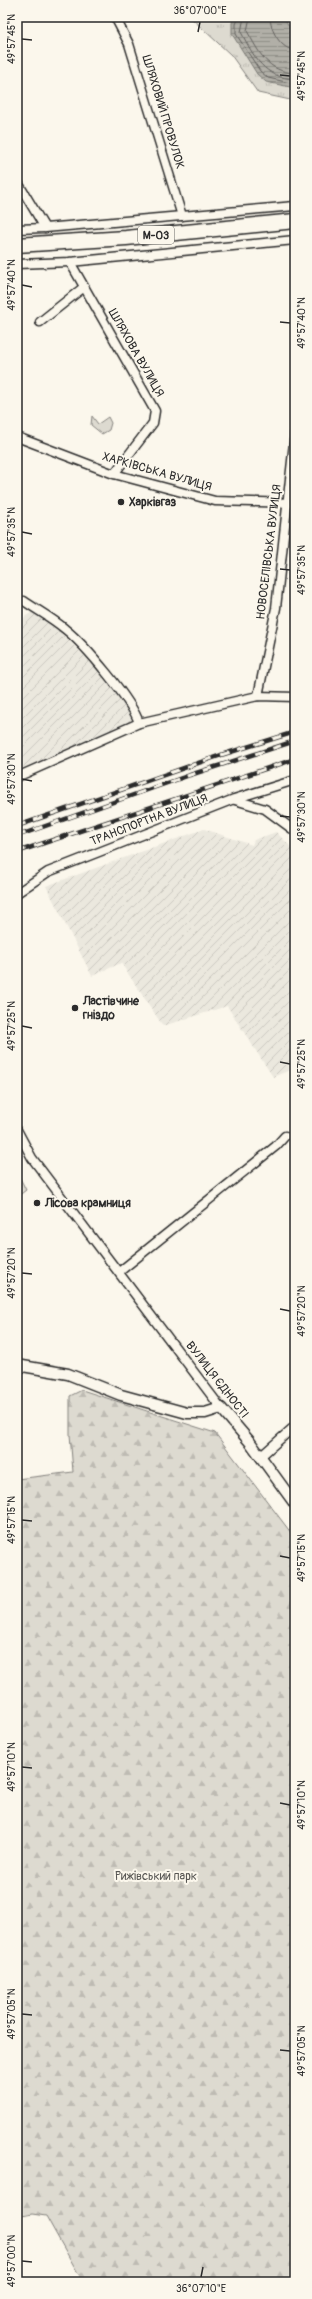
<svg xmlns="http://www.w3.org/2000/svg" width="312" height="2299" font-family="Pangolin,sans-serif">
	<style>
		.industrial { fill: url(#industrial-furrows) }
		.grass { fill: #dddad0; stroke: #84827e }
		.forest { fill: url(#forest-firs); stroke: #84827e }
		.park { fill: url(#park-tufts); stroke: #84827e }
		.water { fill: url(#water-rules); stroke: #7b7a75 }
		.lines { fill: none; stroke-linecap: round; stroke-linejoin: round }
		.shore { stroke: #61605d; stroke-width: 1 }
		.minor-casing { stroke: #2b2b2b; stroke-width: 11 }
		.tertiary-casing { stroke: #2b2b2b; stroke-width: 13 }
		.trunk-casing { stroke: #2b2b2b; stroke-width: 17 }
		.minor { stroke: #fbf7ec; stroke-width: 8 }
		.tertiary { stroke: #fbf7ec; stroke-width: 10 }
		.trunk { stroke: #fbf7ec; stroke-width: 14 }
		.rail-casing { stroke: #2b2b2b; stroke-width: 4.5 }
		.rail { stroke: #fbf7ec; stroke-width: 3; stroke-dasharray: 9; stroke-linecap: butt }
		.ticks { fill: none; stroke: #2b2b2b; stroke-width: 1.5 }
		.poi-dot { fill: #2b2b2b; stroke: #fbf7ec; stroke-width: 1.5 }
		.labels { text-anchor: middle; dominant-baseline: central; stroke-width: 4; stroke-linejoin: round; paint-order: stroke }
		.shield { fill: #fbf7ec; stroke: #696865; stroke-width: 1 }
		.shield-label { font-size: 11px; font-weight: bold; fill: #2b2b2b }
		.street-label { font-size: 12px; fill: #2b2b2b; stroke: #fbf7ec }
		.poi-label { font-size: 12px; font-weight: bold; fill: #2b2b2b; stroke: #fbf7ec; text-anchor: start }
		.park-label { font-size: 12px; fill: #585754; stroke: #fbf7ec }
		.neatline { fill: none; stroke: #2b2b2b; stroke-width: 1.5 }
		.ticks-label { font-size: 10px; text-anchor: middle; fill: #2b2b2b }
	</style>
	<defs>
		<pattern id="industrial-furrows" width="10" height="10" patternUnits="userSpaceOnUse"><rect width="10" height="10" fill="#ebe8de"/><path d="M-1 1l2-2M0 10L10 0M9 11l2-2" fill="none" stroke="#cac7bf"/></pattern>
		<pattern id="forest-firs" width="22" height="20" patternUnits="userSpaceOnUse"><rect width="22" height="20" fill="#dddad0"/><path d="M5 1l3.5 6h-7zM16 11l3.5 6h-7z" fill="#bebbb3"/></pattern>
		<pattern id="park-tufts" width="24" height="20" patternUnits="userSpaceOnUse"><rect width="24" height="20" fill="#dddad0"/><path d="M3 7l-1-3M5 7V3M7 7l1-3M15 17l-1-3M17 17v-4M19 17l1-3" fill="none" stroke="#bebbb3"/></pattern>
		<pattern id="water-rules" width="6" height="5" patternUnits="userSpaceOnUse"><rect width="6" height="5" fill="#b1afa7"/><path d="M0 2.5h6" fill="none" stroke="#908f88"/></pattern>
	</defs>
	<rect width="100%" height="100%" fill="#fbf7ec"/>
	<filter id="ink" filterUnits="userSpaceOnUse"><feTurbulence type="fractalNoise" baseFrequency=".025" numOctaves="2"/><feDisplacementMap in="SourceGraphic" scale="8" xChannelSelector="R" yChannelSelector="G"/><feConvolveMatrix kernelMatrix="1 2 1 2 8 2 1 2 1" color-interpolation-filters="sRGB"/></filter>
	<g filter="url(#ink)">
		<g class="industrial">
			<polygon points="32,612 46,622 48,620 97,669 132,713 130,722 17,770 17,622"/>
			<polygon points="204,829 252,845 254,840 276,832 295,851 295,1068 273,1077 227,1006 163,1026 121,963 92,976 46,886"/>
		</g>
		<polygon class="grass" points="92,416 98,424 108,417 111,423 109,430 102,434 91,425"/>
		<g class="forest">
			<polygon points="17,1172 26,1190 17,1197"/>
			<polygon points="82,1390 215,1433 295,1538 295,2282 83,2282 46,2216 32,2214 17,2217 17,1479 73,1472 70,1434 70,1396"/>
		</g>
		<polygon class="park" points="190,17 295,17 295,101 258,93 231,55"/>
		<polygon class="water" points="237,17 284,17 295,38 295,88 266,82 257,74 232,34 232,22"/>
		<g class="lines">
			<g class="shore">
				<polyline points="239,17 236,24 236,34 260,71 268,78 295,84"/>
				<path d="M244,17L241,32C254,57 264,78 295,79"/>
				<path d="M250,17L247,31C259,52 267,72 295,73"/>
				<path d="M270,17C270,30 281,50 295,50"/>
			</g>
			<defs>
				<g id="minor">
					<polyline points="115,17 129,44 182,216"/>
					<polyline points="17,181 45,228"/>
					<polyline points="17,229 45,228 295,206"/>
					<polyline points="70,262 155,411 153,423 114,474"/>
					<polyline points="17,264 70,262 295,240"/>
					<polyline points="40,322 84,287"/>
					<polyline points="17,437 114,474 215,501 295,503"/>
					<path d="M24,601C37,610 52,618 65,629C85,645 132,700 139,723"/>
					<polyline points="258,696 276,608 295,433"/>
					<polyline points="17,777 139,723 258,696 295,697"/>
					<polyline points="235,800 265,809 295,831"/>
					<polyline points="17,893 48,872 234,799 295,780"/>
					<polyline points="17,1130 32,1158 221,1408"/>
					<polyline points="119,1272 276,1146 285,1136"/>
					<polyline points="260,1457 295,1426"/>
				</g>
				<polyline id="tertiary" points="17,1365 68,1374 121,1395 187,1413 205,1413 221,1408 250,1442 295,1504"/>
				<polyline id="trunk" points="17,245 126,238 295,221"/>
			</defs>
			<use href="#minor" class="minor-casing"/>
			<use href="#tertiary" class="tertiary-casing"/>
			<use href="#trunk" class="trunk-casing"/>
			<use href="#minor" class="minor"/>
			<use href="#tertiary" class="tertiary"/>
			<use href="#trunk" class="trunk"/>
			<defs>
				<g id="rail">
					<polyline points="17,826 221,755 295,732"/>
					<polyline points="17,836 190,775 295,741"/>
					<polyline points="17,852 295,759"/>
				</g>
			</defs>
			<use href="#rail" class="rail-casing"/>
			<use href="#rail" class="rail"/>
		</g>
	</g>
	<path class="ticks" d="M198,32L200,22M22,39L32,40M280,75L290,76M22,285L32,287M280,322L290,323M22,532L32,534M280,569L290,570M22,779L32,781M280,816L290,817M22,1026L32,1028M280,1062L290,1064M22,1273L32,1274M280,1309L290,1311M22,1520L32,1521M280,1556L290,1558M22,1767L32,1768M280,1803L290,1805M22,2014L32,2015M280,2050L290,2051M22,2261L32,2262M201,2277L203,2267"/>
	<g class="poi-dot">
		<circle cx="121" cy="502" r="4"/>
		<circle cx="75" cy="1008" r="4"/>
		<circle cx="37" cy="1203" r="4"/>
	</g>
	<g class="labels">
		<rect class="shield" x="138" y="226" width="36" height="18" rx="3"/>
		<g class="shield-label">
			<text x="156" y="235">М-03</text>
		</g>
		<g class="street-label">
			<text transform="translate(163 112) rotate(73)">ШЛЯХОВИЙ ПРОВУЛОК</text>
			<text transform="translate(136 353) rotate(60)">ШЛЯХОВА ВУЛИЦЯ</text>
			<text transform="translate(157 472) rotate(16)">ХАРКІВСЬКА ВУЛИЦЯ</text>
			<text transform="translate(269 552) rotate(-83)">НОВОСЕЛІВСЬКА ВУЛИЦЯ</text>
			<text transform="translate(149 820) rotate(-21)">ТРАНСПОРТНА ВУЛИЦЯ</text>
			<text transform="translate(217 1380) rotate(52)">ВУЛИЦЯ ЄДНОСТІ</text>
		</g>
		<g class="poi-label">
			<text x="129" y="502">Харківгаз</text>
			<text x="83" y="1001">Ластівчине<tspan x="83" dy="14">гніздо</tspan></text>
			<text x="45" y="1203">Лісова крамниця</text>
		</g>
		<g class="park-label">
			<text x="156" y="1876">Рижівський парк</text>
		</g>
	</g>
	<rect width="312" height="2299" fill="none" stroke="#fbf7ec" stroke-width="44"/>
	<rect x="22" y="22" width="268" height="2255" class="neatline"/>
	<g class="ticks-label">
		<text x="200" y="14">36°07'00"E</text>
		<text transform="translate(11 39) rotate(-90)" y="4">49°57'45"N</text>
		<text transform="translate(301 76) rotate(-90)" y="4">49°57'45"N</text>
		<text transform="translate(11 285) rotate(-90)" y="4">49°57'40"N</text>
		<text transform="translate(301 323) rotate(-90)" y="4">49°57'40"N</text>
		<text transform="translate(11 532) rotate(-90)" y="4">49°57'35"N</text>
		<text transform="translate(301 570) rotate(-90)" y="4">49°57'35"N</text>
		<text transform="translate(11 779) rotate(-90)" y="4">49°57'30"N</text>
		<text transform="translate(301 817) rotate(-90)" y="4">49°57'30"N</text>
		<text transform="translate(11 1026) rotate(-90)" y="4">49°57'25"N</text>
		<text transform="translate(301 1064) rotate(-90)" y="4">49°57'25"N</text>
		<text transform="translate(11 1273) rotate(-90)" y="4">49°57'20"N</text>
		<text transform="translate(301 1311) rotate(-90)" y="4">49°57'20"N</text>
		<text transform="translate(11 1520) rotate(-90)" y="4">49°57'15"N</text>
		<text transform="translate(301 1558) rotate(-90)" y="4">49°57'15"N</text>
		<text transform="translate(11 1767) rotate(-90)" y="4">49°57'10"N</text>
		<text transform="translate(301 1805) rotate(-90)" y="4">49°57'10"N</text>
		<text transform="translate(11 2014) rotate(-90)" y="4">49°57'05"N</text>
		<text transform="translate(301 2051) rotate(-90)" y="4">49°57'05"N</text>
		<text transform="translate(11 2261) rotate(-90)" y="4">49°57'00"N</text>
		<text x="201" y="2292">36°07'10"E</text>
	</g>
</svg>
